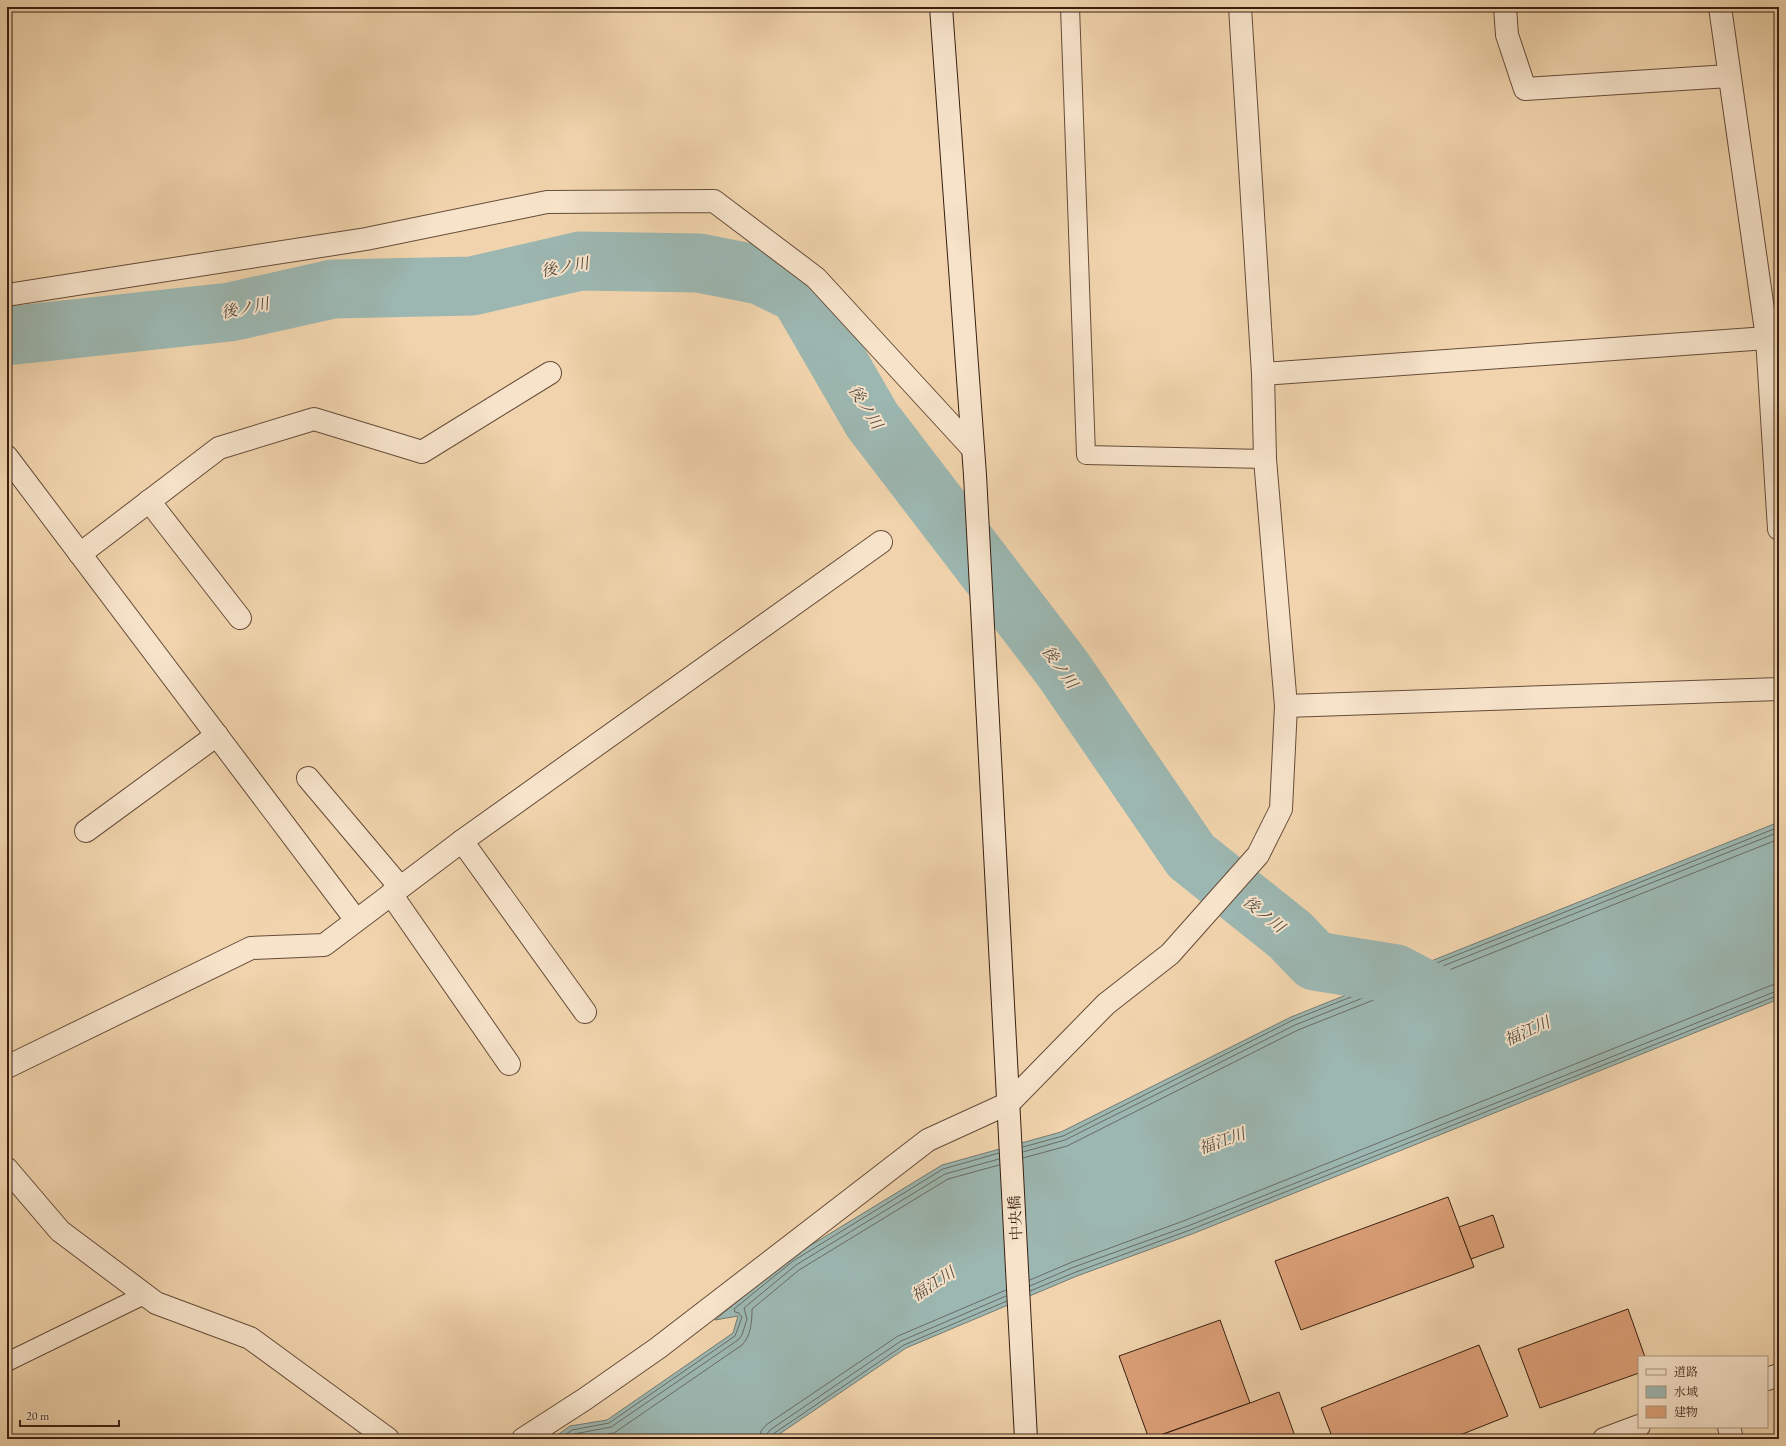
<svg xmlns="http://www.w3.org/2000/svg" width="1786" height="1446" font-family="'EB Garamond','Noto Serif JP',serif">
	<style>
		.water { fill: #9cb7b1; stroke: #747a71 }
		.lines { fill: none; stroke-linecap: round; stroke-linejoin: round }
		.shore { stroke: #6a6b62; stroke-width: 1 }
		.river { stroke: #9cb7b1; stroke-width: 59 }
		.building { fill: #dca078; stroke: #381f12 }
		.lane-casing { stroke: #664c39; stroke-width: 20 }
		.street-casing { stroke: #664c39; stroke-width: 24 }
		.secondary-casing { stroke: #381f12; stroke-width: 24 }
		.lane { stroke: #f6e3ca; stroke-width: 18 }
		.street { stroke: #f6e3ca; stroke-width: 22 }
		.secondary { stroke: #f6e3ca; stroke-width: 22 }
		.labels { text-anchor: middle; dominant-baseline: central; stroke-width: 4; stroke-linejoin: round; paint-order: stroke }
		.street-label { font-size: 15px; fill: #381f12; stroke: #f6e3ca }
		.water-label { font-size: 16px; font-style: italic; fill: #564d42; stroke: #f6e3ca }
	</style>
	<rect width="100%" height="100%" fill="#f1d4ad"/>
	<filter id="stains"><feTurbulence type="fractalNoise" baseFrequency=".005" numOctaves="4"/><feColorMatrix values="0 0 0 0 .2 0 0 0 0 .09 0 0 0 0 .02 0 0 0 .5 -.17"/></filter>
	<radialGradient id="worn" r=".72"><stop offset=".6" stop-color="#630" stop-opacity="0"/><stop offset="1" stop-color="#630" stop-opacity=".3"/></radialGradient>
	<polygon class="water" points="1779,822 1779,999 1192,1234 1077,1276 906,1348 772,1439 552,1439 570,1426 607,1420 733,1333 738,1316 715,1320 790,1258 942,1165 1061,1132 1291,1017"/>
	<g class="lines">
		<g class="shore">
			<polyline points="1023,1147 1063,1136 1293,1020 1779,827"/>
			<polyline points="1023,1152 1065,1140 1295,1025 1779,832"/>
			<polyline points="1023,1158 1067,1146 1298,1030 1779,839"/>
			<polyline points="1030,1280 1072,1262 1186,1220 1772,985 1779,984"/>
			<polyline points="1030,1286 1074,1267 1188,1226 1779,990"/>
			<polyline points="1030,1291 1076,1272 1190,1230 1779,995"/>
			<polyline points="559,1439 572,1430 609,1423 735,1336 742,1317 739,1313 735,1312 734,1309 793,1261 943,1169 999,1153"/>
			<polyline points="567,1439 574,1434 611,1427 738,1340 742,1335 747,1319 744,1308 796,1265 945,1174 999,1159"/>
			<path d="M583,1439L614,1433L742,1345C751,1336 752,1321 752,1309L799,1270L948,1179L999,1165"/>
			<polyline points="760,1439 761,1431 766,1425 898,1336 1006,1290"/>
			<polyline points="766,1439 767,1434 770,1430 901,1341 1006,1296"/>
			<polyline points="771,1439 773,1434 904,1345 1007,1301"/>
		</g>
		<polyline class="river" points="7,336 230,312 333,289 472,286 580,261 699,263 760,275 799,294 872,420 1062,668 1191,856 1290,935 1315,961 1396,974 1470,1013"/>
	</g>
	<g class="building">
		<polygon points="1448,1197 1474,1267 1301,1330 1275,1261"/>
		<polygon points="1493,1215 1504,1247 1471,1259 1459,1227"/>
		<polygon points="1628,1309 1645,1357 1639,1357 1639,1373 1540,1408 1518,1349"/>
		<polygon points="1220,1320 1250,1403 1149,1439 1119,1356"/>
		<polygon points="1479,1345 1508,1416 1450,1439 1333,1439 1321,1408"/>
		<polygon points="1279,1392 1296,1439 1150,1439 1250,1403"/>
	</g>
	<g class="lines">
		<defs>
			<g id="lane">
				<polyline points="1070,7 1086,455 1265,459"/>
				<polyline points="7,1362 144,1295"/>
			</g>
			<g id="street">
				<polyline points="1505,7 1507,35 1525,89 1729,76"/>
				<polyline points="1720,7 1767,338 1779,529"/>
				<polyline points="7,295 366,239 547,202 714,201 816,278 973,449"/>
				<polyline points="1263,374 1767,338 1779,338"/>
				<polyline points="7,457 356,920"/>
				<polyline points="149,501 240,618"/>
				<polyline points="80,554 219,448 314,419 422,452 550,373"/>
				<polyline points="1286,706 1779,689"/>
				<polyline points="308,778 400,887"/>
				<polyline points="86,831 217,735"/>
				<polyline points="462,841 585,1012"/>
				<polyline points="391,894 509,1064"/>
				<polyline points="7,1067 251,948 324,945 462,841 881,542"/>
				<polyline points="7,1169 60,1231 156,1303 250,1338 388,1439"/>
				<polyline points="1767,1379 1779,1375"/>
				<polyline points="1729,1427 1732,1439"/>
				<polyline points="523,1439 585,1399 658,1348 928,1140 1009,1103 1106,1004 1170,954 1258,855 1281,809 1286,706 1265,459 1263,374 1240,7"/>
				<polyline points="1604,1439 1639,1426"/>
			</g>
			<polyline id="secondary" points="941,7 975,475 1026,1439"/>
		</defs>
		<use href="#lane" class="lane-casing"/>
		<use href="#street" class="street-casing"/>
		<use href="#secondary" class="secondary-casing"/>
		<use href="#lane" class="lane"/>
		<use href="#street" class="street"/>
		<use href="#secondary" class="secondary"/>
	</g>
	<g class="labels">
		<g class="street-label">
			<text transform="translate(1015 1218) rotate(-93)">中央橋</text>
		</g>
		<g class="water-label">
			<text transform="translate(565 267) rotate(-10)">後ノ川</text>
			<text transform="translate(245 308) rotate(-11)">後ノ川</text>
			<text transform="translate(866 407) rotate(58)">後ノ川</text>
			<text transform="translate(1060 667) rotate(54)">後ノ川</text>
			<text transform="translate(1264 914) rotate(39)">後ノ川</text>
			<text transform="translate(1527 1031) rotate(-24)">福江川</text>
			<text transform="translate(1222 1141) rotate(-19)">福江川</text>
			<text transform="translate(933 1284) rotate(-33)">福江川</text>
		</g>
	</g>
	<rect width="1786" height="1446" fill="none" stroke="#f1d4ad" stroke-width="24"/>
	<rect x="8" y="8" width="1770" height="1430" fill="none" stroke="#381f12" stroke-width="2"/>
	<rect x="12" y="12" width="1762" height="1422" fill="none" stroke="#381f12"/>
	<rect x="1638" y="1356" width="130" height="72" fill="#f6e3ca" stroke="#aa9580"/>
	<rect x="1646" y="1369" width="20" height="6" fill="#f6e3ca" stroke="#aa9580"/>
	<text x="1674" y="1376" font-size="12" fill="#381f12">道路</text>
	<rect x="1646" y="1386" width="20" height="12" fill="#9cb7b1" stroke="#aa9580"/>
	<text x="1674" y="1396" font-size="12" fill="#381f12">水域</text>
	<rect x="1646" y="1406" width="20" height="12" fill="#dca078" stroke="#aa9580"/>
	<text x="1674" y="1416" font-size="12" fill="#381f12">建物</text>
	<path d="M20 1420v6h99v-6" fill="none" stroke="#381f12" stroke-width="2"/>
	<text x="26" y="1420" font-size="12" fill="#381f12" stroke="#f6e3ca" stroke-width="3" paint-order="stroke">20 m</text>
	<rect width="100%" height="100%" filter="url(#stains)"/>
	<rect width="100%" height="100%" fill="url(#worn)"/>
</svg>
